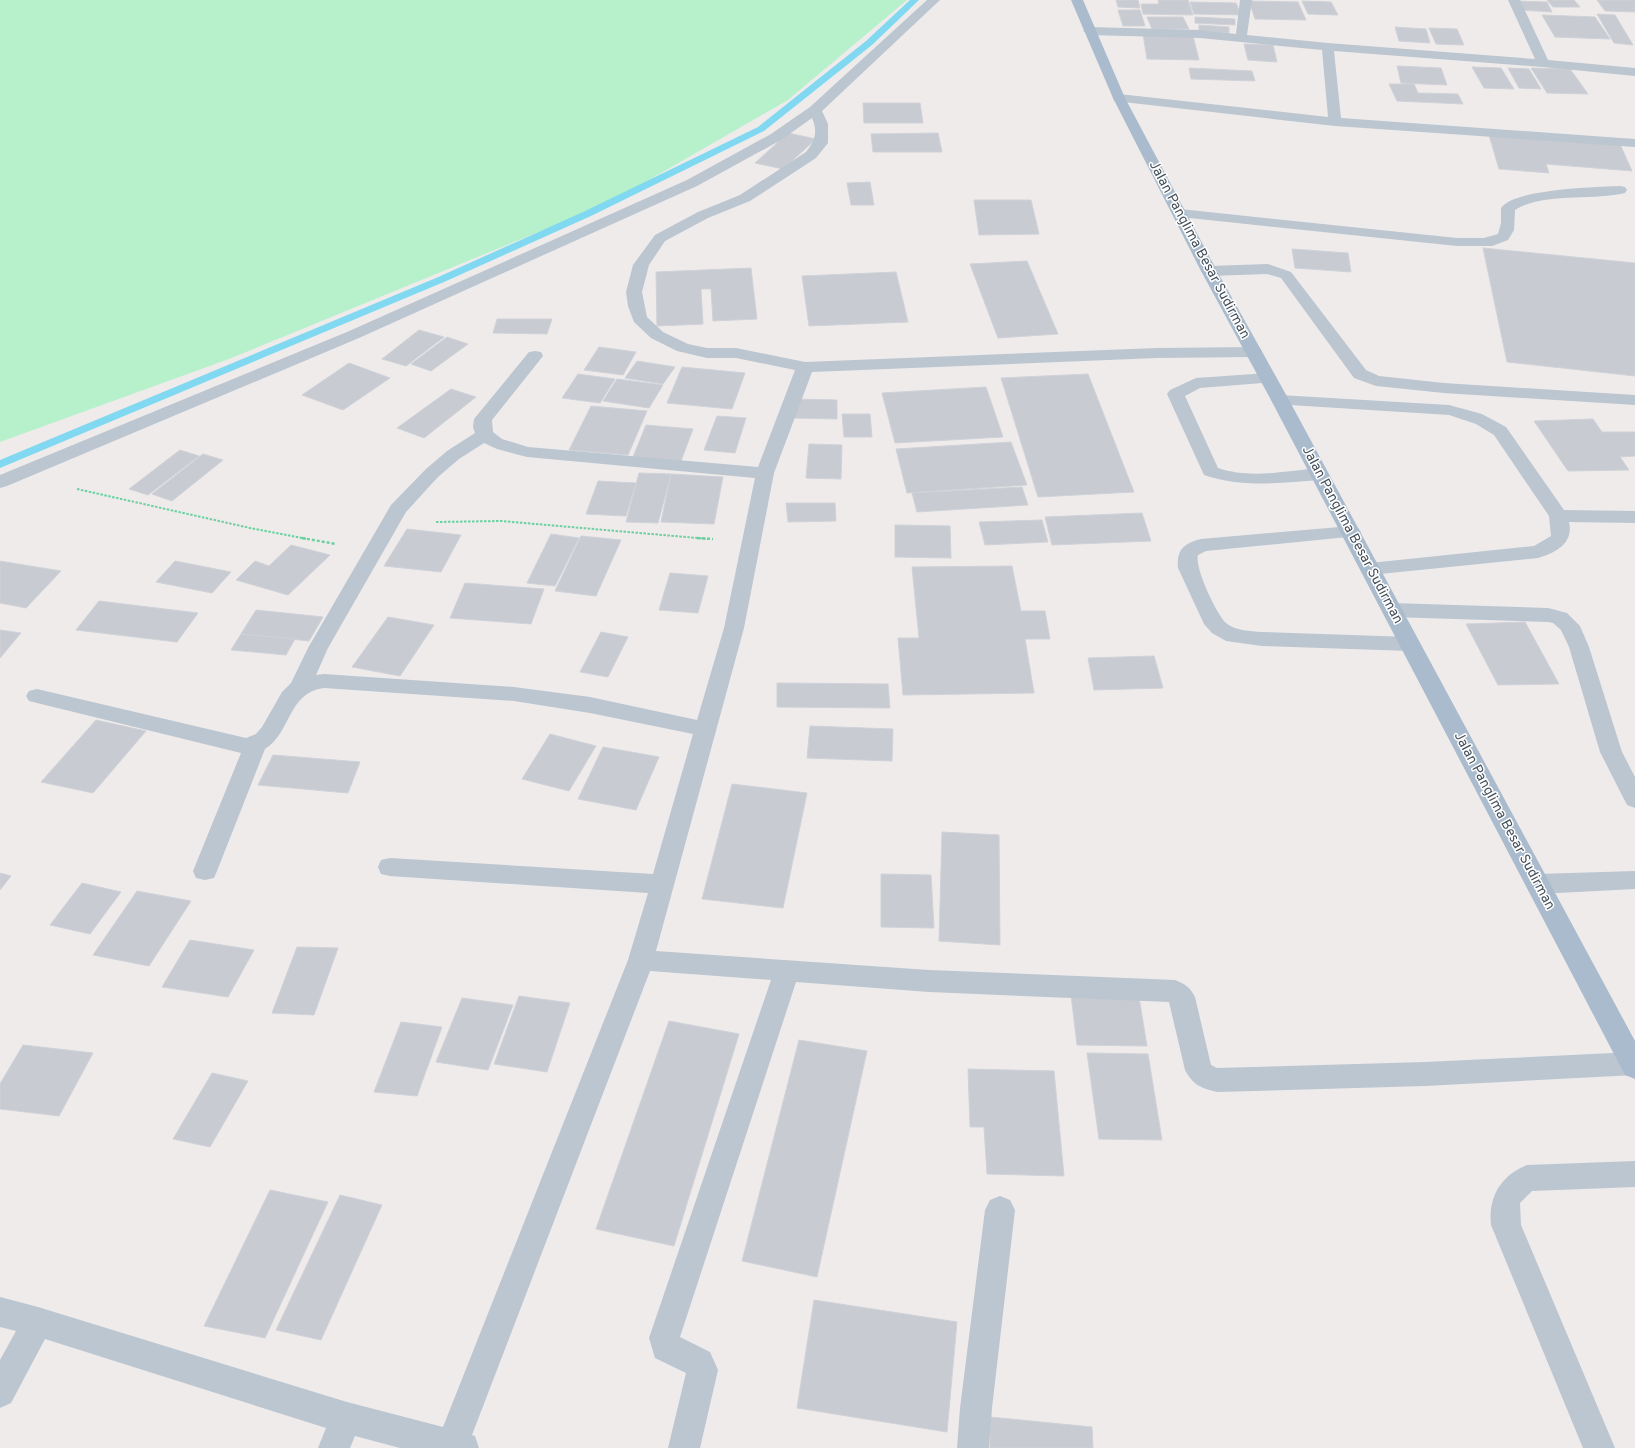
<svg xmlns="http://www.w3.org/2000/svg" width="1635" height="1448" font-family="Overpass,sans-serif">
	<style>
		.green { fill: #b6f1cc }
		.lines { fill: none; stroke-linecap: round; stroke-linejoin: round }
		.stream { fill: #80d9f1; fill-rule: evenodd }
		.building { fill: #c8cbd1; stroke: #cfd2d8 }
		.path-far1 { stroke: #6cd09f; stroke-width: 2; stroke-dasharray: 2.5 1.5; stroke-linecap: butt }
		.path { stroke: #6cd09f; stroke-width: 2.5; stroke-dasharray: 3 2; stroke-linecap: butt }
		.minor { fill: #bbc6d0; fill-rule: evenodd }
		.major { fill: #a9bbcd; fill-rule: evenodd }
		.labels { text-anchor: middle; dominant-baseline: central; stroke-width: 3; stroke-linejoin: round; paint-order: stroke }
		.street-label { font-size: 14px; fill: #434f5a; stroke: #fff }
	</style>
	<rect width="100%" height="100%" fill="#efebeb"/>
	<polygon class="green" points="0,0 907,0 788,100 609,203 229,359 0,442"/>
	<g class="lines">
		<polygon class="stream" points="910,0 919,0 872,45 764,131 591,216 444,282 0,468 0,460 436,278 583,212 758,127 866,41"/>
	</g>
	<g class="building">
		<polygon points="1116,0 1138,0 1140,8 1118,7"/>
		<polygon points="1158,0 1188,0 1193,15 1143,14 1141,4 1159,4"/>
		<polygon points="1547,0 1574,0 1580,7 1553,7"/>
		<polygon points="1597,0 1635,0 1635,12 1605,11"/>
		<polygon points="1249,1 1298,2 1306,20 1255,19"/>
		<polygon points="1302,1 1331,2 1338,15 1308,14"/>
		<polygon points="1516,1 1547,2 1552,12 1520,10"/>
		<polygon points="1190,2 1236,3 1241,15 1194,14"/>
		<polygon points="1118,10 1140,10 1145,26 1123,26"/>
		<polygon points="1597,14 1615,15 1633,45 1614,43"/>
		<polygon points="1542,15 1595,17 1610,39 1555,37"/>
		<polygon points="1147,17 1183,17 1189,29 1152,29"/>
		<polygon points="1195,17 1235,19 1235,25 1195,23"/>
		<polygon points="1199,25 1229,27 1229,33 1199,31"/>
		<polygon points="1395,27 1426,29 1430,43 1399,41"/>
		<polygon points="1429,28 1457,29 1464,45 1436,44"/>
		<polygon points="1143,34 1193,36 1199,60 1147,59"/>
		<polygon points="1244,44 1273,45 1277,62 1248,60"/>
		<polygon points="1397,66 1441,68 1447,85 1401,83"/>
		<polygon points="1472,67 1501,68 1514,89 1484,88"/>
		<polygon points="1189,68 1252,71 1255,81 1191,79"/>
		<polygon points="1508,68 1529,69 1541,89 1519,88"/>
		<polygon points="1531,68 1570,69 1588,94 1547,93"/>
		<polygon points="1389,84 1414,84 1418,93 1458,94 1463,104 1397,101"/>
		<polygon points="863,103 920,103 923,123 864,123"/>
		<polygon points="788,133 816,139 783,169 755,163"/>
		<polygon points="938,133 942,152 873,152 871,134"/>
		<polygon points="1489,135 1620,144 1632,171 1546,164 1549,173 1499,169"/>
		<polygon points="870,182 874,205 851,205 847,183"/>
		<polygon points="974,200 1031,200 1039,234 979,235"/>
		<polygon points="1483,248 1635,263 1635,376 1507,362"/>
		<polygon points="1292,249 1348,253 1351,272 1295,268"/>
		<polygon points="1027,261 1058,334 998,338 970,264"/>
		<polygon points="751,268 757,319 713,321 711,289 701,289 703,324 657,326 656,272"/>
		<polygon points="896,272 908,322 809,326 802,276"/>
		<polygon points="497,319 552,319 547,334 493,333"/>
		<polygon points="419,330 444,337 406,366 382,359"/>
		<polygon points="447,337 468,344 431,371 411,364"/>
		<polygon points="599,347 636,352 623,375 584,370"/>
		<polygon points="637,361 675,367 663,384 625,378"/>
		<polygon points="349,363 390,378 343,410 302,395"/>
		<polygon points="682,367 745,373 732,409 667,403"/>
		<polygon points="578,374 615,379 600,403 562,398"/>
		<polygon points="1088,374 1134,492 1038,497 1001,378"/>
		<polygon points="617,379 663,385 649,408 603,401"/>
		<polygon points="986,387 1003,437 895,443 882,393"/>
		<polygon points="451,389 476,397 424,438 397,428"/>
		<polygon points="793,399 837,400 837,419 792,418"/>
		<polygon points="591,406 647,411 628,455 569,450"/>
		<polygon points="842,414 870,414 872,437 844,437"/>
		<polygon points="717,416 746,418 735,453 704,450"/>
		<polygon points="1593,419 1602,432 1635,432 1635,456 1620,457 1629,470 1568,471 1534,421"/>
		<polygon points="646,425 693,429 681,461 633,457"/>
		<polygon points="1011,442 1027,485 907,493 896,449"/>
		<polygon points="809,444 842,445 841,479 806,478"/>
		<polygon points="180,450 199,456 148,495 129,489"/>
		<polygon points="203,454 223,460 172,501 152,494"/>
		<polygon points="639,473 671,474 658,523 626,522"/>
		<polygon points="671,474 723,477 714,524 661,522"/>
		<polygon points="598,481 636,483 626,516 586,514"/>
		<polygon points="1022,487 1028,505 917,512 912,493"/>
		<polygon points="786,503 835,503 836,521 788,522"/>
		<polygon points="1142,513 1151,541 1052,545 1045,517"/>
		<polygon points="1042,520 1048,542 985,545 979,522"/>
		<polygon points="895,525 950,526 951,558 895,557"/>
		<polygon points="407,529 461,535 441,572 384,566"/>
		<polygon points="551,534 579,538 555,586 527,583"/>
		<polygon points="581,536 621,540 596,596 555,591"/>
		<polygon points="291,545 330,555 288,595 236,580 255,561 269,566"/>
		<polygon points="0,561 61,571 26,608 0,603"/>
		<polygon points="175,561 231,572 212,593 156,582"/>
		<polygon points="1012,566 1021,611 1045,611 1050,639 1025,639 1034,693 903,695 898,638 919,638 912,567"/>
		<polygon points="670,573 708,576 698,613 659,610"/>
		<polygon points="465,583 544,589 531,624 450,618"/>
		<polygon points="99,601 198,613 177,642 76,630"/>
		<polygon points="256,610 323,617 309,641 241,634"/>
		<polygon points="388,617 434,625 400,676 352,667"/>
		<polygon points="1525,622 1559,684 1498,685 1466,624"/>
		<polygon points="0,630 21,633 0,658"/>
		<polygon points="601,632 628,637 608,677 580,672"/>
		<polygon points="241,634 295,639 286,655 231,650"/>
		<polygon points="1154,656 1163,688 1094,690 1088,658"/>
		<polygon points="777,683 888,684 890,708 777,707"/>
		<polygon points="96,720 146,731 93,793 41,782"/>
		<polygon points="810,726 893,729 892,761 807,758"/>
		<polygon points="550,734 596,746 569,791 522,779"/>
		<polygon points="603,747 659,757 636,810 578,799"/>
		<polygon points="273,755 360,762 348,793 258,785"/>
		<polygon points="732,784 807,793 783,908 702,899"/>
		<polygon points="942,832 999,835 1000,945 939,941"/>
		<polygon points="0,873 11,876 0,890"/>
		<polygon points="881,874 931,875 934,928 881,927"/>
		<polygon points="82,883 121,892 90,934 50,925"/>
		<polygon points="137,891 191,901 149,966 93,955"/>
		<polygon points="190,940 254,950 228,997 162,987"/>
		<polygon points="297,947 338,948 314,1015 272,1013"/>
		<polygon points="1071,995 1139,997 1147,1046 1077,1045"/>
		<polygon points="519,996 570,1003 547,1072 494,1064"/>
		<polygon points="462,998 513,1005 488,1070 436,1062"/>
		<polygon points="669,1021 739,1034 674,1246 596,1229"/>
		<polygon points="401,1022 442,1027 417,1096 374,1092"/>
		<polygon points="799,1040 867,1051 817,1277 742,1261"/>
		<polygon points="23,1045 93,1053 59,1116 0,1109 0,1084"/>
		<polygon points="1087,1053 1148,1054 1162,1140 1099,1139"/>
		<polygon points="968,1069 1054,1071 1064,1176 987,1174 984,1127 970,1127"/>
		<polygon points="212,1073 248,1081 210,1147 173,1139"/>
		<polygon points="270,1190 328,1202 265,1338 204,1326"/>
		<polygon points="340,1195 382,1205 321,1340 276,1330"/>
		<polygon points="814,1300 957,1322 947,1432 797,1408"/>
		<polygon points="990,1417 1092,1427 1093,1448 990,1448"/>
	</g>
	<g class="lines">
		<g class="path-far1">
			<polyline points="77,489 250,528 307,539"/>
			<polyline points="436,522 501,521 709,539"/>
		</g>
		<g class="path">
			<polyline points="302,538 336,544"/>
			<polyline points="697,538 713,539"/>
		</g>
		<g class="minor">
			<path d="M927,0H940L822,111L828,124V143L816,158L750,201L708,218L665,241L649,265L642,292L647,317L663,332L688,344L707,348H736L805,362L1157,348L1254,347L1260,348L1262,352L1260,356L1254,357L1157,358L812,372L774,473L744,628L656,951L929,970L1175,980C1185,984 1190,987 1195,997L1211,1065L1217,1068L1425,1062L1634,1052L1635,1075L1425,1086L1217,1092C1201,1088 1193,1085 1185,1070L1169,1002L929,992L796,982L680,1337L710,1352L718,1370L700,1448H668L686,1373L655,1358L649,1338L771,980L650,971L472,1435L475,1436L479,1448H400L355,1436L350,1448H318L326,1428L45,1339L11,1403L0,1408V1360L16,1331L0,1327V1297L38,1307L347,1402L443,1427L628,960L648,893L390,876L381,874L378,867L381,860L390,858L653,874L693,734L590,713L514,701L324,688C287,693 292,732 265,749L217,871L214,878L205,880L196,878L193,871L241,753L37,703L29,701L26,696L29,691L37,689L246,738L256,734L262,727L282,692L291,683L308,648L391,505L426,469L447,451L475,433L473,427L474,419L529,352L535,351L541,352L543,356L492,420L493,432L502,439L528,447L758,467L795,370L736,358H707L677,351L651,338L634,322L628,306L626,292L633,265L655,235L698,212L740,195L806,152C815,141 818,132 812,118L781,140L697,186L359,338L7,486L0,488V475L347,332L687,180L771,134L810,107ZM484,443L497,449L527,457L755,478L724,628L697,720L590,697L514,687L324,674L316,675L328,648L406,512L438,477L459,459Z"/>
			<polygon points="1240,0 1252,0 1247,35 1328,43 1535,59 1508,0 1520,0 1548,60 1635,68 1635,76 1543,67 1334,51 1341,118 1635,139 1635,147 1335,126 1114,101 1113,98 1114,95 1119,94 1328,117 1322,50 1200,38 1089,35 1083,31 1089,27 1200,30 1236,34"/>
			<path d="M1620,186L1625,187L1627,190L1625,193C1593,201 1543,192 1515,210L1514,230L1508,240L1492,246H1457L1180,217L1175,216L1173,213L1175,210L1180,209L1457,238H1484L1498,234L1501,223V208C1514,189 1596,187 1620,186Z"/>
			<polygon points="1268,264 1291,272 1366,370 1379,376 1444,383 1635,395 1635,405 1444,393 1376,386 1354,378 1281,278 1267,274 1209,276 1204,274 1201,271 1204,268 1209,266"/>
			<path d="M1268,373L1274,374L1276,378L1274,382L1200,388L1185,396L1218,468C1250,479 1286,471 1319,468L1325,470L1328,474L1325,478L1319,480C1280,483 1242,488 1204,475L1167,394L1170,390L1196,378Z"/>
			<path d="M1280,395L1449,405L1482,414L1506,427L1564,510L1635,511V523L1569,522C1574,543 1556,553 1538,558L1370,575L1363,573L1360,569L1363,565L1370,563L1534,546L1551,536L1549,516L1494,435L1476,424L1449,415L1274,404L1271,400L1274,396Z"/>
			<path d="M1351,526L1358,528L1361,532L1358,536L1206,551L1198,555C1194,567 1217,615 1226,623C1236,631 1250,631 1262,632L1410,637L1417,639L1420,644L1417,649L1410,651L1262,646L1226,641L1212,633L1204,624L1178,568C1176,550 1184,543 1201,539Z"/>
			<polygon points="1392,603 1548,608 1567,613 1580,626 1589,647 1622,752 1635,777 1635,808 1627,805 1600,752 1569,647 1561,630 1553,623 1548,622 1392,617 1385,615 1382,610 1385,605"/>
			<polygon points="1635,871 1635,889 1538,894 1529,891 1526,884 1529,877 1538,874"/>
			<path d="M1635,1161V1187L1532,1191L1520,1203L1521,1225L1615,1448H1583L1491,1225C1488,1197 1501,1175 1527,1165Z"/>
			<polygon points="1000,1196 1010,1200 1015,1210 992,1408 989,1448 957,1448 960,1408 985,1210 990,1200"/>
		</g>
		<polygon class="major" points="1071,0 1083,0 1125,98 1217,271 1289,400 1635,1041 1635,1079 1625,1075 1271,400 1201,271 1113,98"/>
	</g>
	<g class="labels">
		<g class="street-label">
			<text transform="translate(1199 250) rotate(62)">Jalan Panglima Besar Sudirman</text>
			<text transform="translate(1352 535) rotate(62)">Jalan Panglima Besar Sudirman</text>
			<text transform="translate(1504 821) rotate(62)">Jalan Panglima Besar Sudirman</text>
		</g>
	</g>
</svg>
